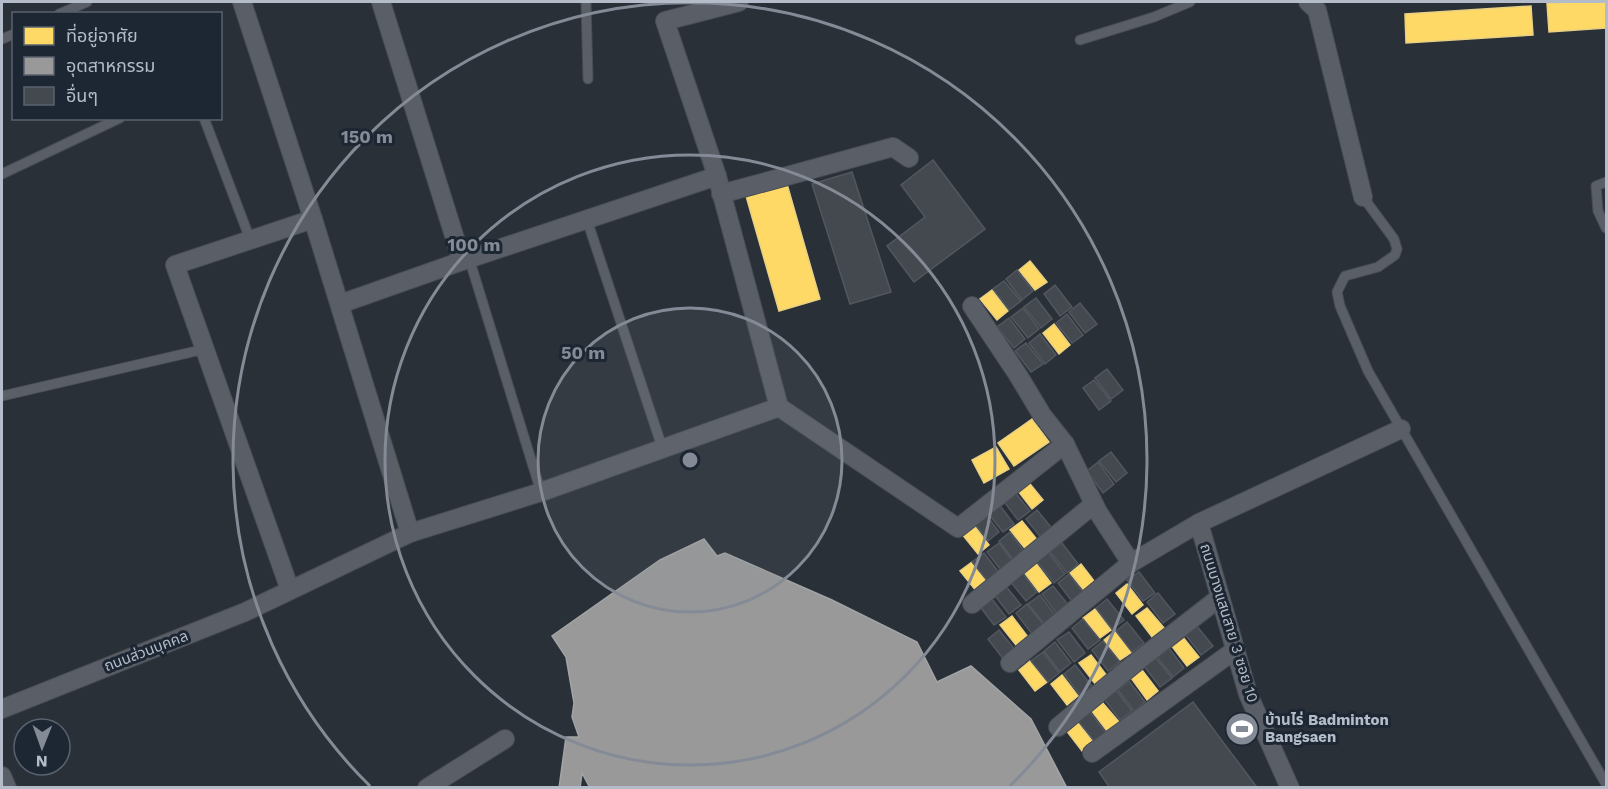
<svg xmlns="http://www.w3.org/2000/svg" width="1608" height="789" font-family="'Work Sans','Noto Sans Thai',sans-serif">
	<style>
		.homes { fill: #ffd966; stroke: #e8d084; stroke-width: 1.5 }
		.industry { fill: #999; stroke: #a1a4a7; stroke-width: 1.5 }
		.building { fill: #444950; stroke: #52575f; stroke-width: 1.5 }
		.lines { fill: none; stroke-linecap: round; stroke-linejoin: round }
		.service-casing { stroke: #484c53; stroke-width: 11 }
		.minor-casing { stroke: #484c53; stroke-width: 20 }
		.service { stroke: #5a5e66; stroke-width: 9 }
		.minor { stroke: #5a5e66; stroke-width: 18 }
		.ring { fill: none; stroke: #848b96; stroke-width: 3 }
		.labels { text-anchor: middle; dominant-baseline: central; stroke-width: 6; stroke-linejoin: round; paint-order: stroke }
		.street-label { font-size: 15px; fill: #b4bcc9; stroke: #1d2633 }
		.poi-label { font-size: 15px; font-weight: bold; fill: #b4bcc9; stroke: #1d2633; text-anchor: start }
		.centre { fill: #848b96; stroke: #1d2633; stroke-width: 3 }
		.ring-label { font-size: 18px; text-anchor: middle; font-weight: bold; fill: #848b96; stroke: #1d2633; stroke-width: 6; stroke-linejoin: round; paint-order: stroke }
	</style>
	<rect width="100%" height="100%" fill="#2a3038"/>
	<g class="homes">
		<polygon points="1574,2 1606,2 1606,28 1549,32 1547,3"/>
		<polygon points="1531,6 1533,35 1406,43 1405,14"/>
		<polygon points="787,184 820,299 779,311 746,196"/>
		<polygon points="1030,261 1047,282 1035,290 1019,270"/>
		<polygon points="992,290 1008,311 997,320 980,299"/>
		<polygon points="1054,324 1070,345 1059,354 1043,333"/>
		<polygon points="1032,419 1049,442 1014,466 998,443"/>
		<polygon points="996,447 1009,469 984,483 972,460"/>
		<polygon points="1026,479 1043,500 1032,509 1015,487"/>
		<polygon points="1022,521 1039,542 1027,551 1010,530"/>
		<polygon points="973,524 989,545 978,554 961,533"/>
		<polygon points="972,562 988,583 977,592 960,571"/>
		<polygon points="1035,562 1051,583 1039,592 1023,571"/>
		<polygon points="1081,564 1098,586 1087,594 1070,573"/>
		<polygon points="1127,584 1143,605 1132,614 1116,593"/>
		<polygon points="1147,608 1164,628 1152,637 1136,616"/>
		<polygon points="1095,609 1111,630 1100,638 1083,618"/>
		<polygon points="1012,616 1028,637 1016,645 1000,625"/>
		<polygon points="1115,631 1132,652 1120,660 1104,640"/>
		<polygon points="1182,636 1199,657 1187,666 1171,645"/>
		<polygon points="1091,655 1107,676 1096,685 1079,663"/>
		<polygon points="1030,661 1047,682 1035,691 1019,670"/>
		<polygon points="1142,670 1158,691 1147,700 1131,678"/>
		<polygon points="1062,675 1078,696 1067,705 1051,684"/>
		<polygon points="1102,702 1119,722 1107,731 1091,710"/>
		<polygon points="1077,721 1093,742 1082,751 1066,730"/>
	</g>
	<polygon class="industry" points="704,539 717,556 725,553 832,600 917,642 937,682 971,666 1031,719 1067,788 590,788 582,773 580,788 559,788 566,737 579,737 572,717 574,703 566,657 552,636 660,560"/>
	<g class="building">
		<polygon points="933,160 985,229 914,282 887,246 925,217 901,185"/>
		<polygon points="852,172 891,292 850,304 812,184"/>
		<polygon points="1017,270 1033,291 1022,300 1006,279"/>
		<polygon points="1004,281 1021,301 1009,310 993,289"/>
		<polygon points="1055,285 1072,307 1060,316 1044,294"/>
		<polygon points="1036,298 1052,319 1041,328 1024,307"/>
		<polygon points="1080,303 1097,324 1085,333 1069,312"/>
		<polygon points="1023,308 1039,329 1028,338 1011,317"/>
		<polygon points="1067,314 1083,335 1072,343 1056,323"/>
		<polygon points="1009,318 1025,339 1014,348 997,327"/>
		<polygon points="1040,334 1056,355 1045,364 1029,343"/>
		<polygon points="1026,343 1043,364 1031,372 1015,351"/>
		<polygon points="1107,369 1123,390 1111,399 1095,378"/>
		<polygon points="1094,380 1111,401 1099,410 1083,388"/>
		<polygon points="1111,452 1127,473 1116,482 1099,461"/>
		<polygon points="1098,462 1114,484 1103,493 1087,471"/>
		<polygon points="1013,490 1030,511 1018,520 1002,499"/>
		<polygon points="998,503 1014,524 1003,532 986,511"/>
		<polygon points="1037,510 1054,531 1043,540 1026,519"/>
		<polygon points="983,511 999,532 988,541 972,520"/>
		<polygon points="1010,532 1026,554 1015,562 999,541"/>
		<polygon points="999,543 1015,564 1003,573 987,552"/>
		<polygon points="1062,543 1078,564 1067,573 1050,552"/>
		<polygon points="984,553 1000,574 989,583 972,562"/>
		<polygon points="1049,553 1065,574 1054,583 1037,562"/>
		<polygon points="1021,571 1037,592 1026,601 1009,580"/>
		<polygon points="1139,572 1155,593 1143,601 1127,580"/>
		<polygon points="1069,574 1085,595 1074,604 1058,583"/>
		<polygon points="1004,584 1021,605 1009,614 993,593"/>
		<polygon points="1053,586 1070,607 1058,615 1042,594"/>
		<polygon points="1158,593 1175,614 1163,623 1147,602"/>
		<polygon points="989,595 1006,617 994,625 978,604"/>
		<polygon points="1040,595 1056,616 1045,625 1028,604"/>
		<polygon points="1107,599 1124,620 1112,629 1096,608"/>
		<polygon points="1027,604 1044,625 1032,634 1016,613"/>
		<polygon points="1083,619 1100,640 1088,649 1072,628"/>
		<polygon points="1127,622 1144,643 1132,652 1116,631"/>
		<polygon points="1196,625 1213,646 1201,655 1185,634"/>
		<polygon points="999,630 1016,651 1004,660 988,639"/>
		<polygon points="1069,632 1085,653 1074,662 1057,640"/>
		<polygon points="1103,641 1120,662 1108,671 1092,650"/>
		<polygon points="1055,642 1071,663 1060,672 1044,651"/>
		<polygon points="1168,647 1184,668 1173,677 1156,656"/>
		<polygon points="1043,652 1059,673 1048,682 1031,661"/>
		<polygon points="1155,657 1172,678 1160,687 1144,666"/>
		<polygon points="1075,665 1092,686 1080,695 1064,674"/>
		<polygon points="1129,681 1145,702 1134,711 1118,690"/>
		<polygon points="1116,690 1132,711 1120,720 1104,699"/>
		<polygon points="1193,702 1256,786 1254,788 1110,788 1099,772"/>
		<polygon points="1090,712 1106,733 1095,742 1078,721"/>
	</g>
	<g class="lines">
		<defs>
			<g id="service">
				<polyline points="586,2 588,79"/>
				<polyline points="59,14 87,2"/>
				<polyline points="2,39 14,34"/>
				<polyline points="1080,40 1154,17 1190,2"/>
				<polyline points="204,118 250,239"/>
				<polyline points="2,174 120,118"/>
				<polyline points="1606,182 1596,186 1598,211 1606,228"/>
				<polyline points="1363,197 1394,239 1397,249 1395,255 1378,267 1345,276 1337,292 1340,306 1368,371 1606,784"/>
				<polyline points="587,220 662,447"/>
				<polyline points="469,258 541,492"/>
				<polyline points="2,396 205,349"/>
			</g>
			<g id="minor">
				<polyline points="242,2 313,219 410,533"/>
				<polyline points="381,2 462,261"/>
				<polyline points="739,2 665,21 717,176 779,407"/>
				<polyline points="1308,2 1317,10 1363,197"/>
				<polyline points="721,194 893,147 909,158"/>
				<polyline points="340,304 462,261 717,176"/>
				<polyline points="972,306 1018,375 1042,415 1065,444 1098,512 1131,563"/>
				<polyline points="1199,523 1248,694 1290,788"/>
				<polyline points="290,590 175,265 313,219"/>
				<polyline points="972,604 1094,504"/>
				<polyline points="1010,663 1131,563 1199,523 1401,429"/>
				<polyline points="2,709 245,612 410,533 541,492 779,407 958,528 1065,444"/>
				<polyline points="1058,727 1134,664 1219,598"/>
				<polyline points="1092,753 1235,650"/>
				<polyline points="2,776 7,788"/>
				<polyline points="427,788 505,739"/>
			</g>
		</defs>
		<use href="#service" class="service-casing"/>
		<use href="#minor" class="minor-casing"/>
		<use href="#service" class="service"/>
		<use href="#minor" class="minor"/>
	</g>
	<circle cx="690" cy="460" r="152" fill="#848b96" fill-opacity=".12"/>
	<g class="ring">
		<circle cx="690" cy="460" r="152"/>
		<circle cx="690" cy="460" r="305"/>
		<path d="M370 786A457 457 0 1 1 1010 786"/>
	</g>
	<defs>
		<symbol id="stadium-disc" viewBox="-11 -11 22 22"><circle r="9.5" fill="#848b96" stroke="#1d2633"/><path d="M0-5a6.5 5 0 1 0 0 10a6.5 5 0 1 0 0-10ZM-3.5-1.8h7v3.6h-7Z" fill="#fff"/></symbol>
	</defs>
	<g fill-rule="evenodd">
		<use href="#stadium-disc" x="1223" y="710" width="38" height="38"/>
	</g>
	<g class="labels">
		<g class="street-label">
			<text transform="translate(1229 623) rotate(73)">ถนนบางแสนสาย 3 ซอย 10</text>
			<text transform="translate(146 651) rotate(-21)">ถนนส่วนบุคคล</text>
		</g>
		<g class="poi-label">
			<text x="1265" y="720">บ้านไร่ Badminton<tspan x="1265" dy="17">Bangsaen</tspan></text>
		</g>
	</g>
	<circle cx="690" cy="460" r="9" class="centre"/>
	<g class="ring-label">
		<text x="367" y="143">150 m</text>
		<text x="474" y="251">100 m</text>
		<text x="583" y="359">50 m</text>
	</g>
	<rect width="1608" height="789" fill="none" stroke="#b4bcc9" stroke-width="6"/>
	<rect x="12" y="12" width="210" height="108" fill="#1d2633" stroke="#59626f" stroke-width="1.5"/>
	<rect x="24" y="27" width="30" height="18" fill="#ffd966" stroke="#59626f" stroke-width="1.5"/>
	<text x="66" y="42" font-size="18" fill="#b4bcc9">ที่อยู่อาศัย</text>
	<rect x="24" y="57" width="30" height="18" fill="#999999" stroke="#59626f" stroke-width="1.5"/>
	<text x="66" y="72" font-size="18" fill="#b4bcc9">อุตสาหกรรม</text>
	<rect x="24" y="87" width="30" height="18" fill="#444950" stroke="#59626f" stroke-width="1.5"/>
	<text x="66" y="102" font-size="18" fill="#b4bcc9">อื่นๆ</text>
	<g transform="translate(42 747) rotate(181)"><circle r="28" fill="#1d2633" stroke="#59626f" stroke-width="1.5"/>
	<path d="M0-4.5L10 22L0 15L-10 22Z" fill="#848b96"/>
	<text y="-9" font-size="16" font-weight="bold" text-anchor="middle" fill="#b4bcc9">N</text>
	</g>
</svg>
